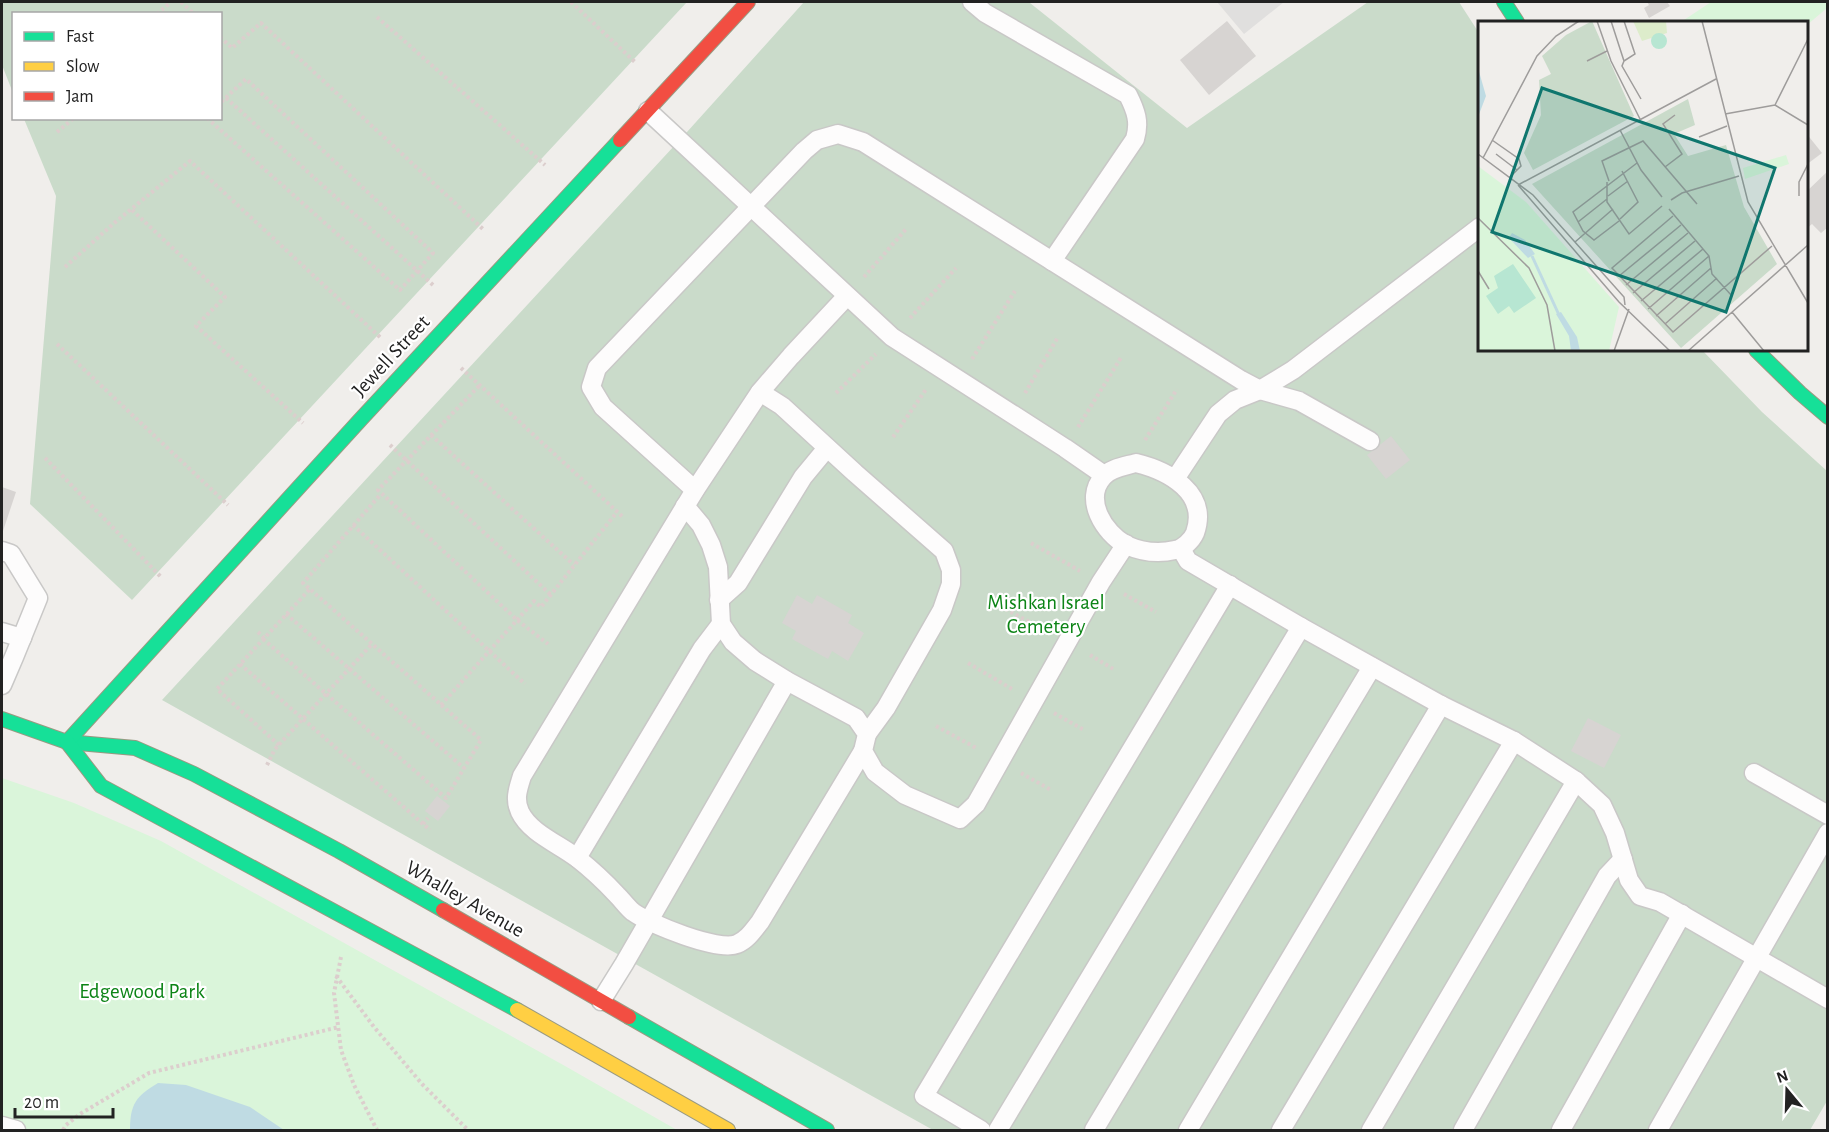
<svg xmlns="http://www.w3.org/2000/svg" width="1829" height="1132" font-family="'Alegreya Sans',sans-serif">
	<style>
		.cemetery { fill: #cadbca }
		.park { fill: #daf5da }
		.parking { fill: #e0dfde }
		.water { fill: #bfdbe3 }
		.building { fill: #d7d4d2 }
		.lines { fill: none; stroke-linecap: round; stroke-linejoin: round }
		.lane-casing { stroke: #c9c8c7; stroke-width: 21 }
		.fast-casing { stroke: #999a82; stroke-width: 16 }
		.slow-casing { stroke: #999a82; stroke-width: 16 }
		.jam-casing { stroke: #999a82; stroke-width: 16 }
		.path { stroke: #dccecd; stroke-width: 4; stroke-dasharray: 3 3; stroke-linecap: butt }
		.lane { stroke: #fdfcfc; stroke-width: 18 }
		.fast { stroke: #16e098; stroke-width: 14 }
		.slow { stroke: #ffcf43; stroke-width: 14 }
		.jam { stroke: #f24e42; stroke-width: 14 }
		.labels { text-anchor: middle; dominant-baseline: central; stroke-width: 4.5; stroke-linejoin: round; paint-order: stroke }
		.street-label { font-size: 21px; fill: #222; stroke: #fff }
		.park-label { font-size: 21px; fill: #0c8416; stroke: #fff }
		.inset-river { fill: none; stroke: #bfdbe3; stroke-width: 3 }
		.inset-road { fill: none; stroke: #9e9c9b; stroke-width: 1.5 }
		.view { fill: #0f766e; fill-opacity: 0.15; stroke: #0f766e; stroke-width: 3 }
		.inset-edge { fill: none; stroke: #222; stroke-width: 3 }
	</style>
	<rect width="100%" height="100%" fill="#f0eeeb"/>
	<g class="cemetery">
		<polygon points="2,2 687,2 132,600 30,504 56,196 24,119 220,118 220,14 14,14 13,93 2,65"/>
		<polygon points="804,2 1031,2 1030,3 1187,128 1368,2 1459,2 1479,33 1480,350 1702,350 1762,412 1827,471 1827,1101 1810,1130 933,1130 162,700 687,132"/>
	</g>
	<g class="park">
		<polygon points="1711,2 1827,2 1827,8 1807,25 1806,22 1681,22"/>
		<polygon points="2,778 74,803 161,841 565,1066 677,1130 2,1130"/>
	</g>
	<polygon class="parking" points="1217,2 1284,2 1244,34"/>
	<path class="water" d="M158,1083L186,1085L250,1107L284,1130H130C130,1104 136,1096 158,1083Z"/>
	<g class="building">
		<polygon points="1647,2 1667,2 1670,6 1649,18 1644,8 1649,5"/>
		<polygon points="1227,21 1256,56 1209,95 1180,60"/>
		<polygon points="1806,133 1822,153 1806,165"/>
		<polygon points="1828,171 1828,227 1821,233 1812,224 1806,229 1806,192"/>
		<polygon points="1391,436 1410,460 1386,479 1367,455"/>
		<polygon points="2,487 16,492 2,534"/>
		<polygon points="797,595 812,604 817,595 852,615 848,623 864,633 848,661 832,651 828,659 792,639 796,631 782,623"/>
		<polygon points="1588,718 1621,735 1604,768 1571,751"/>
		<polygon points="437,796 450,806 438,821 425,811"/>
	</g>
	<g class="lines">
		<defs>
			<g id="lane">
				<path d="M972,2L985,13L1128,95C1136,111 1140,122 1135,139L1052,261"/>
				<polyline points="648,111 892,337 1065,448 1104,475"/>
				<path d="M847,296L791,356L760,392L695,490L522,776C518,789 514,799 520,812C530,833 559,844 577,858C591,869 605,882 617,895C623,901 627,907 633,912C650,924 718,952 737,944C747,940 753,931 760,922L863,751"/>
				<polyline points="760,392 782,406 855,473 944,551 951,570 951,584 942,610 886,708 867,734"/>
				<path d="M1136,463C1169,471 1209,493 1195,533C1192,540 1183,549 1175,550C1159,554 1142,552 1126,545C1104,533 1083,499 1103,477C1110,468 1126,466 1136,463Z"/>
				<polyline points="1175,479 1218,414 1235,400 1260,390 1293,370 1480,227"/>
				<polyline points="695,490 603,407 591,387 597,368 804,151 817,140 838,134 863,142 1241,380 1260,390 1299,401 1370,441"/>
				<polyline points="685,506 701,525 711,545 718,567 721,624 733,642 755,661 787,681 856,718 867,734 863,751 875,772 905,795 960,819 976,804 1101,582 1126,544"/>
				<polyline points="1181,549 1188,561 1301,627 1441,705 1514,741 1576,781 1602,805 1615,833 1629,880 1640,896 1660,902 1828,999"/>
				<polyline points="2,551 11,554 38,598 14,657 2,685"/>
				<polyline points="719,600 738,583 803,477 827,448"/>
				<polyline points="2,632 22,638"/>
				<polyline points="1754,773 1828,815"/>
				<polyline points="577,858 702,649 721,624"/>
				<polyline points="601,1001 624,964 787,681"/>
				<polyline points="2,1126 16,1130"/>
				<polyline points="981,1130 924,1096 1230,585"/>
				<polyline points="998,1130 1301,627"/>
				<polyline points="1094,1130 1372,667"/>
				<polyline points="1188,1130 1441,705"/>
				<polyline points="1281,1130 1514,741"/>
				<polyline points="1371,1130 1576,781"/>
				<polyline points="1463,1130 1607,876 1623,859"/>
				<polyline points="1561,1130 1682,914"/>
				<polyline points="1658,1130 1828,833"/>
			</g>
			<g id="fast">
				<polyline points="1504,2 1517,22"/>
				<polyline points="1756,350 1800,393 1828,417"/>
				<polyline points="2,719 67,742 135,748 194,774 339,851 443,910"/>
				<polyline points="67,742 361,419 620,140"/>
				<polyline points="67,742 101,786 517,1010"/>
				<polyline points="629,1017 827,1130"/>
			</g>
			<polyline id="slow" points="517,1010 728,1130"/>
			<g id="jam">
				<polyline points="620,140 748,2"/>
				<polyline points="443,910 629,1017"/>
			</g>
		</defs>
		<use href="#lane" class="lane-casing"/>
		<use href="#fast" class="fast-casing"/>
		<use href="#slow" class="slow-casing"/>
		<use href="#jam" class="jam-casing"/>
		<g class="path">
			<polyline points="181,2 194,14"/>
			<polyline points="571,2 636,63"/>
			<polyline points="157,14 171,2"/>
			<polyline points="377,17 545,165"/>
			<polyline points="220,37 232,48 261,23 484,230"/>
			<polyline points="226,98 433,285"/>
			<polyline points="207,118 400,290 433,253 246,79 220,103"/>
			<polyline points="57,132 74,118"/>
			<polyline points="132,210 225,297 196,326 303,423"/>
			<polyline points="65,267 113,224 190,161 382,339"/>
			<polyline points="864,277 907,228"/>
			<polyline points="910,318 956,268"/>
			<polyline points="57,344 228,505"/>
			<polyline points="972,359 1015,291"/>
			<polyline points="461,368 624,518"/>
			<polyline points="479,386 378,490 517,620 548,644"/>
			<polyline points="836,393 876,354"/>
			<polyline points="1025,393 1058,337"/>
			<polyline points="1078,427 1122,356"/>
			<polyline points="431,435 574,565"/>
			<polyline points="893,437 927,388"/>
			<polyline points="1145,440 1177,389"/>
			<polyline points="390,445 551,595"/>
			<polyline points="45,458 161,577"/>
			<polyline points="353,525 525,684"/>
			<polyline points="1031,543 1080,571"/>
			<polyline points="1124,594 1156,612"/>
			<polyline points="1000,606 1046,631"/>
			<polyline points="286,614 464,768"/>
			<polyline points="258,632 264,638"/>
			<polyline points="263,639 446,798 481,740 303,583 381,494"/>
			<polyline points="1090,655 1115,670"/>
			<polyline points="968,663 1012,689"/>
			<polyline points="240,664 430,830"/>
			<polyline points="441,705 534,601 541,607 617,512"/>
			<polyline points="1054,713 1084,730"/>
			<polyline points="936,726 978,749"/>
			<polyline points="279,745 217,689 310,589"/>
			<polyline points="267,765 275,749 372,644"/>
			<polyline points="1021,773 1051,790"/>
			<polyline points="423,824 428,818"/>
			<polyline points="341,957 334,993 341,1050 354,1085 377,1130"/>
			<polyline points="336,976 374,1027 422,1084 468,1130"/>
			<polyline points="63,1130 66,1125 80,1114 149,1073 339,1027"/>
		</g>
		<use href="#lane" class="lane"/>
		<use href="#fast" class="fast"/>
		<use href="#slow" class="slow"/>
		<use href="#jam" class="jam"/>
	</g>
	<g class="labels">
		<g class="street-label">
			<text transform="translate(391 356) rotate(-47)">Jewell Street</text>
			<text transform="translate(465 899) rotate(30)">Whalley Avenue</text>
		</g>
		<g class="park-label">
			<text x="1046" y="602">Mishkan Israel<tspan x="1046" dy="24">Cemetery</tspan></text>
			<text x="142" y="991">Edgewood Park</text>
		</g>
	</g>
	<g transform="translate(1478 21)">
		<rect width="330" height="330" fill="#f0eeeb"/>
		<path d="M155,0H188L189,12L164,20Z" fill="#ddeccb"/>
		<path d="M114,0L156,95L55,149L46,132L63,94L61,59L73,53L64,35L88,14ZM210,78L217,104L196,113L210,135L248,124L266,186L299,243L203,327L54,163Z" fill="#cadbca"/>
		<path d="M308,134L311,143L267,158L265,147ZM0,145L48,181L141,286L131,330H0Z" fill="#daf5da"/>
		<path d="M173 20a8 8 0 1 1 16 0a8 8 0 1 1-16 0ZM35,243L58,277L36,292L31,285L20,293L8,275L20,267L16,255Z" fill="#b7e6d2"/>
		<path d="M0,47L8,75L0,96ZM34,212L47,219L57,233L50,237L31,217ZM83,291L99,316L102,330H93L91,315L78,293Z" fill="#bfdbe3"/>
		<path class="inset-river" d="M54,235L81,294"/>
		<path class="inset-road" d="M119,0L133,40L162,98M133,0L146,40L157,33L146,0M224,0L270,181L330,282M109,40L129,30M146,40L144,45L163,78M297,84L330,18M297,84L330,104M247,93L297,84M142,109L163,149L184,176M221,116L249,105M14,119L41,138L43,145L31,157M0,133L55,174L146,276L147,284M18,133L39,149M5,137L59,35L78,15L101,0M187,146L204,133L185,103L197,94M131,160L124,140L165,120L219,183M129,161V181L151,213L184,185M40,164L238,58M40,164L141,281L192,330M130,175L150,160M321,175V161L330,143M193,179L204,172L261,155M191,188L231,235L234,253L254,275M195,195L134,247L195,311L294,225M0,197L51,247L69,284L77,330M142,198L160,181L144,150M141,200L116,219L105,210L95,191L159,142M100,201L129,178M97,221L135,188M0,250L11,268M141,255L203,204M148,264L210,212M155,272L217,220M163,280L225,228M170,288L231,235M254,291L286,330M178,295L233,247M187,303L239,257M136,330L151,288M210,330L330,224"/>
		<path class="view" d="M64,67L297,147L248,291L14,211Z"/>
		<rect width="330" height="330" class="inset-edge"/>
	</g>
	<rect width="1829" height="1132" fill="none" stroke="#222222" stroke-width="6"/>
	<rect x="12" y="12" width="210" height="108" fill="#ffffff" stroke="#a7a7a7" stroke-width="1.5"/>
	<rect x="24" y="32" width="30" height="9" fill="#16e098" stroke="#a7a7a7" stroke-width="1.5"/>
	<text x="66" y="42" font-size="18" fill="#222222">Fast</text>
	<rect x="24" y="62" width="30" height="9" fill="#ffcf43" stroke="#a7a7a7" stroke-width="1.5"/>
	<text x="66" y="72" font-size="18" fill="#222222">Slow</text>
	<rect x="24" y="92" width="30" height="9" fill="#f24e42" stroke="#a7a7a7" stroke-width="1.5"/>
	<text x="66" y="102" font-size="18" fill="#222222">Jam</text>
	<g transform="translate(1787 1090) rotate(341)" stroke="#ffffff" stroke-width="4.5" paint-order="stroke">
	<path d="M0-4.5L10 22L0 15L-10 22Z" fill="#222222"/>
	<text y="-9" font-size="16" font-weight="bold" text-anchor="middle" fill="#222222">N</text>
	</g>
	<path d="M15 1108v9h98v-9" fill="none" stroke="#222222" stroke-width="3"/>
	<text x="24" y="1108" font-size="18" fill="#222222" stroke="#ffffff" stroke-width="4.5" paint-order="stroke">20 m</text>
</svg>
